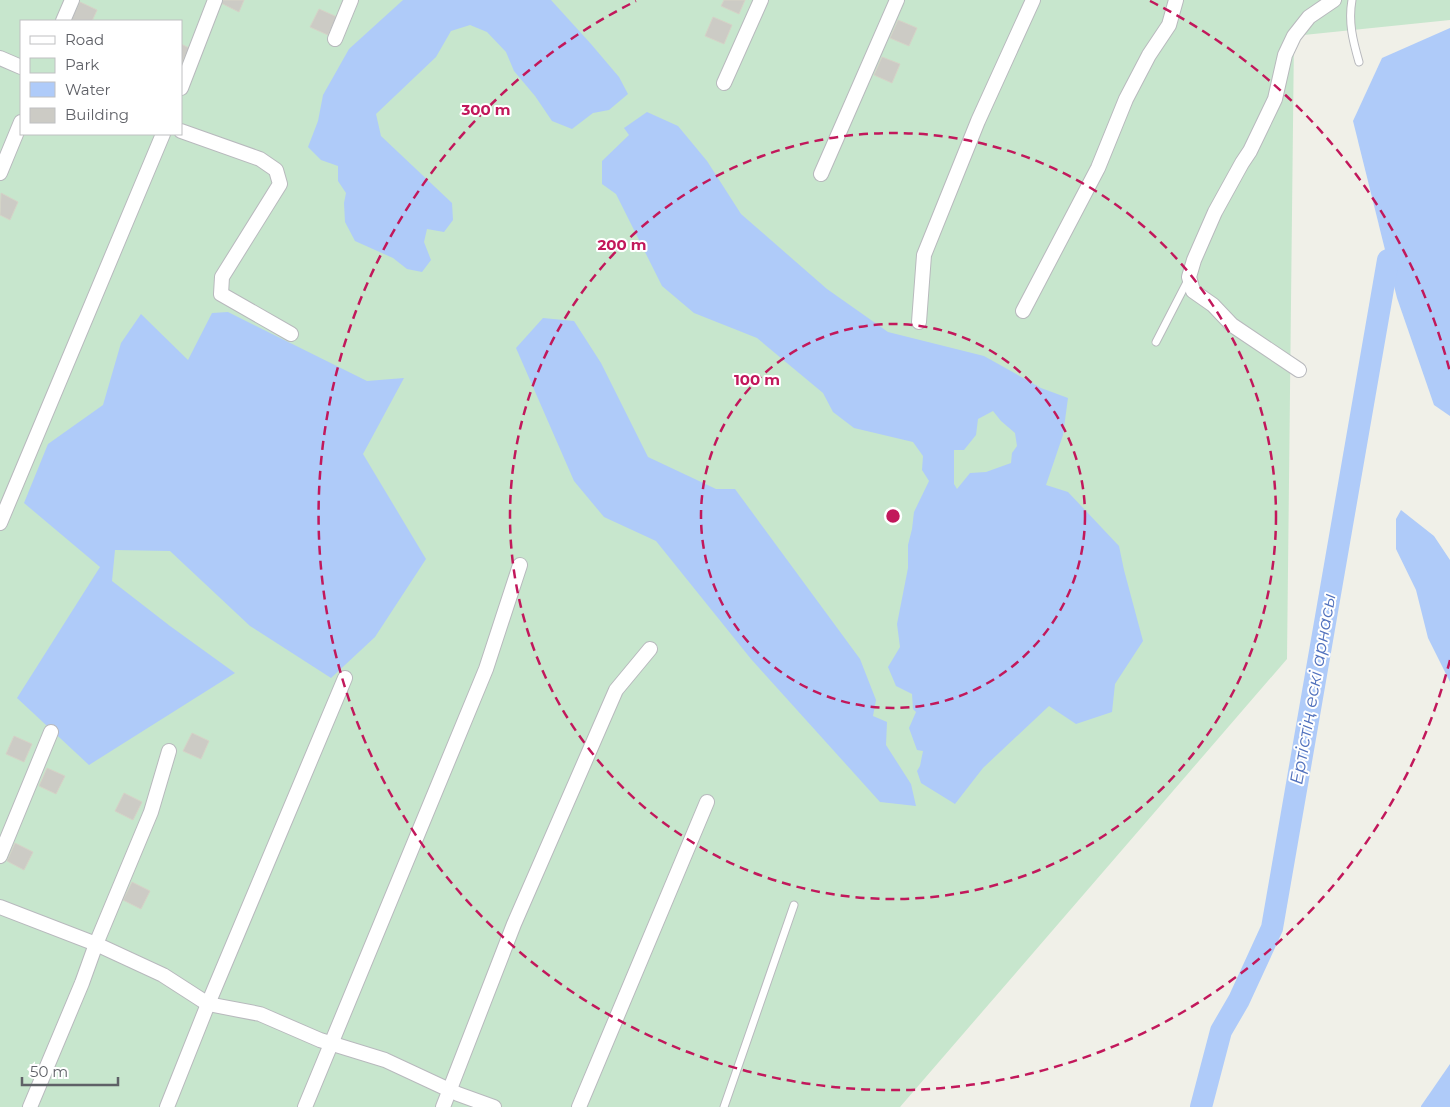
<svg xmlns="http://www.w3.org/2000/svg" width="1450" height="1107" font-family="Montserrat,sans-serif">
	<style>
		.green { fill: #c7e6cd; fill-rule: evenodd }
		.water { fill: #afcbf9; fill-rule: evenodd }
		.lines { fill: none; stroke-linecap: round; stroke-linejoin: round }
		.river { stroke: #afcbf9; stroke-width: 22 }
		.building { fill: #cccbc5; stroke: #d5d3c7 }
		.lane-casing { stroke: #b8b9bd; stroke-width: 9 }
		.street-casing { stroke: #b8b9bd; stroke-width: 16 }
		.lane { stroke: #fff; stroke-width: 7 }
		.street { stroke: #fff; stroke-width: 14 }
		.ring { fill: none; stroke: #c2185b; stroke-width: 2.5; stroke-dasharray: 9 6 }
		.labels { text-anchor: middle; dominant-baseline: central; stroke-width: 4; stroke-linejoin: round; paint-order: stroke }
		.water-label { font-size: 18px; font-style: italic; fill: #5272bd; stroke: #fff }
		.centre { fill: #c2185b; stroke: #fff; stroke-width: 2.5 }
		.ring-label { font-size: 15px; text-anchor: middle; font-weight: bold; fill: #c2185b; stroke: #fff; stroke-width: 4; stroke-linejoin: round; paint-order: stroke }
	</style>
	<rect width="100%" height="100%" fill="#f0f0e8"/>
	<path class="green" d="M0,0H1450V20L1294,36L1287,659L900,1107H0ZM21,21H181V134H21Z"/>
	<g class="water">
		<polygon points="403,0 551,0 591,44 619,77 628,94 609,110 593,113 572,129 552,121 535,96 514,71 506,52 487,32 470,25 451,31 436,57 376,114 381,136 452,203 453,220 444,232 427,229 424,242 431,260 422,272 407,269 393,258 355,241 345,222 344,203 346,193 338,181 338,166 321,160 308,147 318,121 323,95 349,49"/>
		<polygon points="1450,28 1450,416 1434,405 1397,298 1353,121 1382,58"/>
		<path d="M647,112L678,126L707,161L741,214L827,289L888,332L984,356L1041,388L1068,398L1063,435L1046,485L1068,492L1119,546L1124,570L1143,641L1115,684L1112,712L1076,724L1049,706L983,768L955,804L921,783L917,771L920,766L923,751L917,750L909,728L916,712L913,709L912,694L896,686L888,667L900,647L897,624L908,568V545L912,529L914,512L929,481L922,470L923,456L913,442L854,428L833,412L823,393L757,338L694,313L662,286L616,194L602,184V161L629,135L624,128ZM993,411L1001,421L1015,433L1017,446L1012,453L1011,463L986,472L970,473L957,489L954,484V450H964L976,435L978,419Z"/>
		<polygon points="228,312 367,381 404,378 363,454 426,559 375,637 331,678 250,626 170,551 115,550 112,581 170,626 235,673 89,765 17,698 100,567 24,503 48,444 103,405 121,343 141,314 188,360 212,313"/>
		<polygon points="543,318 574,321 601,363 648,457 716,489 735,489 860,659 876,700 873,716 887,722 886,745 911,784 916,806 880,802 751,659 656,541 604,517 574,481 516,348"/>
		<polygon points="1401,510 1434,536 1450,560 1450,682 1428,638 1416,590 1396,549 1396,519"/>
		<polygon points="1450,1064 1450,1107 1421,1107 1421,1106"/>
	</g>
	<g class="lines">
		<polyline class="river" points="1201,1107 1221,1031 1239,1000 1272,928 1388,260"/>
	</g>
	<g class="building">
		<polygon points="223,0 244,0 239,12 221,3"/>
		<polygon points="724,0 745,0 739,14 721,6"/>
		<polygon points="80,2 97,10 92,21 74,21 71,20"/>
		<polygon points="319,9 337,17 328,35 310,27"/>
		<polygon points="713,17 732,25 724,44 705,36"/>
		<polygon points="898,20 917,28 909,46 890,38"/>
		<polygon points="181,44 189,48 181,64"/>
		<polygon points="882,57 900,64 892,83 874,75"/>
		<polygon points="1,193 18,202 10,220 0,215"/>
		<polygon points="192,733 209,741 201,759 183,751"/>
		<polygon points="14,736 32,744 24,762 6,754"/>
		<polygon points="47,768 65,776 56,794 39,786"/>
		<polygon points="124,793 142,802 133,820 115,811"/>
		<polygon points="15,843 33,852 24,870 7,861"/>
		<polygon points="132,882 150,891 141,909 123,900"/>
	</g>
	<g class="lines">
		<defs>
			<g id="lane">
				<path d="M1352,0C1348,22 1353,41 1359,62"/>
				<polyline points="1156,342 1188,280"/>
				<polyline points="724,1107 794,905"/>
			</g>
			<g id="street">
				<polyline points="63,21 72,0"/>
				<polyline points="335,39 351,0"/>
				<polyline points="0,58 21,67"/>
				<polyline points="724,83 761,0"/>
				<polyline points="181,88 215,0"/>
				<polyline points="181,131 260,159 276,170 280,184 222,277 221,294 291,334"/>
				<polyline points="0,173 21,122"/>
				<polyline points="821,174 897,0"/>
				<polyline points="1023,311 1098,168 1126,99 1149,55 1169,25 1176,0"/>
				<polyline points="919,322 924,255 978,121 1033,0"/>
				<polyline points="1299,370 1232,325 1213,305 1193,291 1189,277 1194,260 1215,212 1242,163 1250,151 1275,99 1285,55 1294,36 1309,17 1334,0"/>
				<polyline points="0,523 163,134"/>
				<polyline points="0,856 51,732"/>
				<polyline points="0,907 96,944 163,975 208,1004 260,1014 320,1040 385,1060 458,1094 494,1107"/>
				<polyline points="30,1107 82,983 96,944 151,812 169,751"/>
				<polyline points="167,1107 208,1004 345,678"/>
				<polyline points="305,1107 486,669 520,565"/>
				<polyline points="443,1107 514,924 616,690 650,649"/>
				<polyline points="579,1107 707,802"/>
			</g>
		</defs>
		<use href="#lane" class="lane-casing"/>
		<use href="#street" class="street-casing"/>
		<use href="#lane" class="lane"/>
		<use href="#street" class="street"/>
	</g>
	<g class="ring">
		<circle cx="893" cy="516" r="192"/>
		<circle cx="893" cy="516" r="383"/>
		<path d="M1450 660A575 575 0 1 1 636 1M1150 1A575 575 0 0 1 1450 372"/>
	</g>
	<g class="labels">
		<g class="water-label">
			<text transform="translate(1313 689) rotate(-80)">Ертістің ескі арнасы</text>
		</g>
	</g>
	<circle cx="893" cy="516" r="8" class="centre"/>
	<g class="ring-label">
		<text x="486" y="115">300 m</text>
		<text x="622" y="250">200 m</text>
		<text x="757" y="385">100 m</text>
	</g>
	<rect x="20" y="20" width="162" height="115" fill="#ffffff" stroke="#bfc0c2"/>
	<rect x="30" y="36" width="25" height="8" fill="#ffffff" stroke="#bfc0c2"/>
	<text x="65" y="45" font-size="15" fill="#5f6167">Road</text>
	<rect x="30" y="58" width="25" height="15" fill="#c7e6cd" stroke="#bfc0c2"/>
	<text x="65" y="70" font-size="15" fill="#5f6167">Park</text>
	<rect x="30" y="82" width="25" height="15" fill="#afcbf9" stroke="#bfc0c2"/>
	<text x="65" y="95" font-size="15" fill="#5f6167">Water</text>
	<rect x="30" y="108" width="25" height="15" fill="#cccbc5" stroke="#bfc0c2"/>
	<text x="65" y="120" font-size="15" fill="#5f6167">Building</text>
	<path d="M22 1077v8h96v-8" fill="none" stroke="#5f6167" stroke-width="2.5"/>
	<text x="30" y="1077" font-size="15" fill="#5f6167" stroke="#ffffff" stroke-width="4" paint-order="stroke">50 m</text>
</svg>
